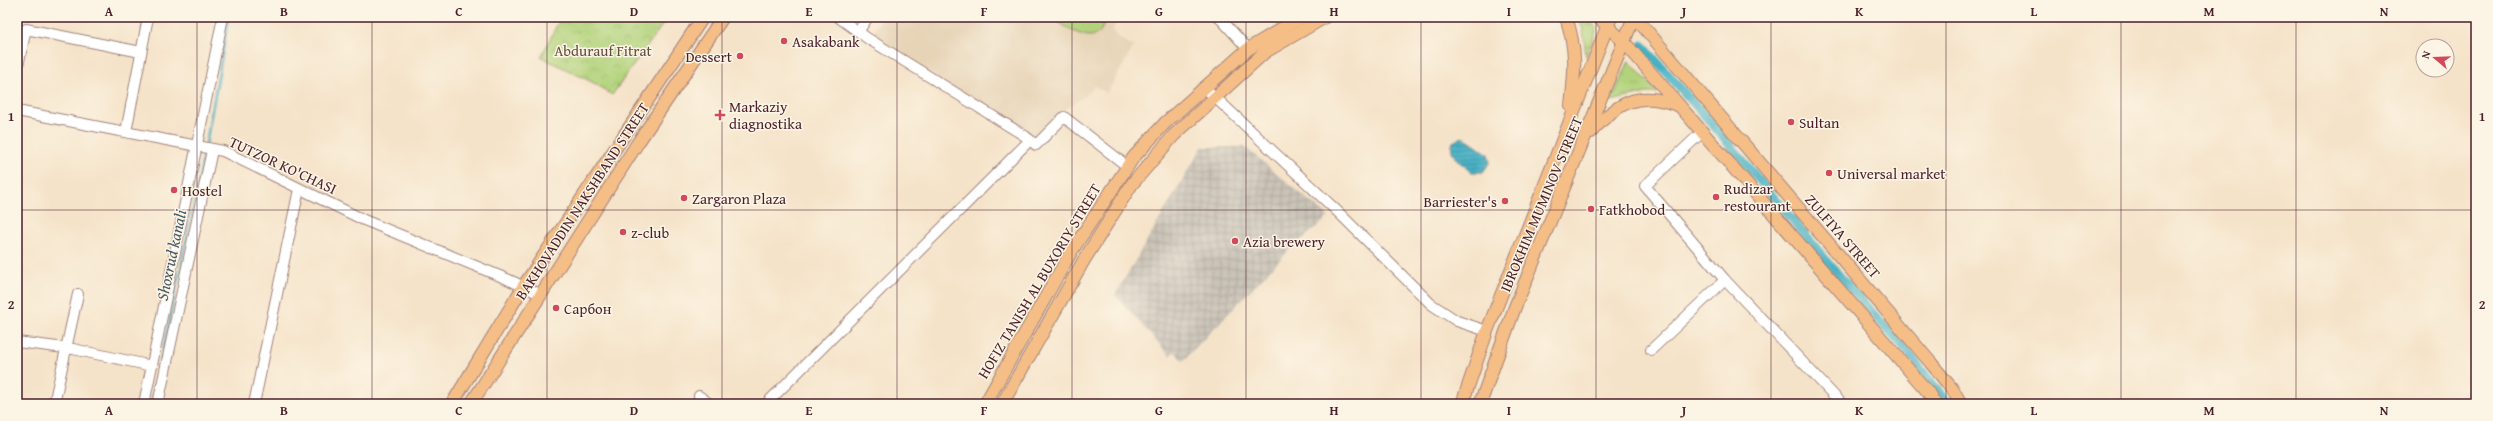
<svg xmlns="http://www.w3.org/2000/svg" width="2493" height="421" font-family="'Gentium Book Plus',serif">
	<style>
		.built { fill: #e7d4b7 }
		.industrial { fill: url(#industrial-grid) }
		.grass { fill: url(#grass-tufts); stroke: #7e7953 }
		.park { fill: url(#park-crowns); stroke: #7e7953 }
		.pitch { fill: #b2d37b; stroke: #7e7953 }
		.water { fill: url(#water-rules); stroke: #486878 }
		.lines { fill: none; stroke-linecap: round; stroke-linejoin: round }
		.stream { stroke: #46b1c4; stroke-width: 2.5 }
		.canal { stroke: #46b1c4; stroke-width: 9 }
		.minor-casing { stroke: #a0817a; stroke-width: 12 }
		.major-casing { stroke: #a0817a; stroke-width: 14 }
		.minor { stroke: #fff; stroke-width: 10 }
		.major { stroke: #f6be87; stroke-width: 12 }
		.grid { fill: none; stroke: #4a1f2b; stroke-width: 1; stroke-opacity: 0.55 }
		.poi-dot { fill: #d1495b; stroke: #fcf5e5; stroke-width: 1.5 }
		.labels { text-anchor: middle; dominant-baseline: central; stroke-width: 3; stroke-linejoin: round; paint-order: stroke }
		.poi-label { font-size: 15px; fill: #4a1f2b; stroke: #fcf5e5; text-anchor: start }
		.park-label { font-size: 15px; fill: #644c3f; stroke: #fcf5e5 }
		.street-label { font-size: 15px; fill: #4a1f2b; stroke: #fcf5e5 }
		.water-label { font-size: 16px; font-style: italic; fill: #485968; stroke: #fcf5e5 }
		.neatline { fill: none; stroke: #4a1f2b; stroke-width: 1.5 }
		.grid-label { font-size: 13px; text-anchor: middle; font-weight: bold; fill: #4a1f2b }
	</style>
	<defs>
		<pattern id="industrial-grid" width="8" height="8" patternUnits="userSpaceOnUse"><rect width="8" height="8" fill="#cac3b8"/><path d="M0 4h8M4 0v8" fill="none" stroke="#afa79e"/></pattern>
		<pattern id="grass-tufts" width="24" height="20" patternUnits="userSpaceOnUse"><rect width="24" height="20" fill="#b2d37b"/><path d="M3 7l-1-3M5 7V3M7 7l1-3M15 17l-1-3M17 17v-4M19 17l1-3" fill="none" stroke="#9bb56a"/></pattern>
		<pattern id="park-crowns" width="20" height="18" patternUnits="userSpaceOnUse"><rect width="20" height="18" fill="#b2d37b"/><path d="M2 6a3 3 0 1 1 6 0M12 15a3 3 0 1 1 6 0" fill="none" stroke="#9bb56a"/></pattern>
		<pattern id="water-rules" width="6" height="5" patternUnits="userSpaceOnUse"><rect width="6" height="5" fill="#46b1c4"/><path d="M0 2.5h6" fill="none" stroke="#3c8f9f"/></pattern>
	</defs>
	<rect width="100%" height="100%" fill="#fcf5e5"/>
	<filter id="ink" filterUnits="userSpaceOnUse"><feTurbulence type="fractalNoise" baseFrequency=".025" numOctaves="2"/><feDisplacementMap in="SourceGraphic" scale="8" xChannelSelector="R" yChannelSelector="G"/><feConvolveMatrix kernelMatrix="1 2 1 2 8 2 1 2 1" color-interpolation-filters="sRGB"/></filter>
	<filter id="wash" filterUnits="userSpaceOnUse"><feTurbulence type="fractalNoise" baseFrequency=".012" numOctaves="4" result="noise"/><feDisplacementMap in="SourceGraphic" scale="16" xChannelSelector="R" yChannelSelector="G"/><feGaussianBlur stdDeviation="0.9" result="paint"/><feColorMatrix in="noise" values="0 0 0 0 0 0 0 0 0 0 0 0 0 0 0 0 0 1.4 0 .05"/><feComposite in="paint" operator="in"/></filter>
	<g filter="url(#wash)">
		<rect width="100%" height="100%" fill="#f5e3c9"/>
		<polygon class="built" points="882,17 1117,17 1113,30 1119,39 1134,46 1107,93 1094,86 1089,93 1059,113 1034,136 870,37"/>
		<polygon class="industrial" points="1202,147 1245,147 1329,217 1289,250 1183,361 1174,351 1170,356 1115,295"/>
		<g class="grass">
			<polygon points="1577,17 1585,17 1597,28 1586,57 1583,29"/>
			<polygon points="1629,61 1658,93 1647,93 1611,101"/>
		</g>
		<polygon class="park" points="561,17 668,17 612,95 596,84 541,57"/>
		<path class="pitch" d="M1051,17H1105C1101,54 1066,27 1051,17Z"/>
		<path class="water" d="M1462,137C1466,137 1484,151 1488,154L1490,162L1483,172H1472C1463,164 1447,156 1453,142Z"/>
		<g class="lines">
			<g class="stream">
				<polyline points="206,144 229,17"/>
				<polyline points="152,404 205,149"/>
			</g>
			<polyline class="canal" points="1642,45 1714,126 1836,272 1914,360 1948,404"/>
		</g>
	</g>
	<g filter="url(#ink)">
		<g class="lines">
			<defs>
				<g id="minor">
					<polyline points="838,17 867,38 1025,136 1036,145 1064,117 1127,166"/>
					<polyline points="1219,17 1248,49"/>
					<polyline points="858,32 868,17"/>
					<polyline points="17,70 26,29 141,52"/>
					<polyline points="1204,87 1338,212 1431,304 1457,321 1487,331"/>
					<polyline points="17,111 223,151 364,220 507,279 540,294"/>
					<polyline points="126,132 148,17"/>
					<polyline points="1701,133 1645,186 1725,280 1842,404"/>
					<polyline points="17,342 73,349 152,366"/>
					<polyline points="1651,350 1725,280"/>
					<polyline points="699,396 710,404"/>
					<polyline points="54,404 78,294"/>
					<polyline points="144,404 223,17"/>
					<polyline points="158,404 212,150"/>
					<polyline points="254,404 299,189"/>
					<polyline points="766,404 1030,140"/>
				</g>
				<g id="major">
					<path d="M1566,17C1577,50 1575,72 1571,106"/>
					<polyline points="1598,17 1625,43 1928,392 1935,404"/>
					<polyline points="1635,17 1931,363 1953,390 1961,404"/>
					<path d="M1591,132C1617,103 1638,90 1677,105"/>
					<polyline points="452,404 523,287 703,17"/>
					<polyline points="471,404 639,141 723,17"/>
					<polyline points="985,404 1071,252 1133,158 1165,123 1248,49 1301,17"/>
					<polyline points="1002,404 1084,260 1132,184 1145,169 1174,135 1265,52 1325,17"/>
					<polyline points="1462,404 1487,331 1611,17"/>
					<polyline points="1480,404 1515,307 1634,17"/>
				</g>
			</defs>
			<use href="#minor" class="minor-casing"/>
			<use href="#major" class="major-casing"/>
			<use href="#minor" class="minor"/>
			<use href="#major" class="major"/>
		</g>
	</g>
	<path class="grid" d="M197,17V404M372,17V404M547,17V404M722,17V404M897,17V404M1072,17V404M1246,17V404M1421,17V404M1596,17V404M1771,17V404M1946,17V404M2121,17V404M2296,17V404M17,210H2476"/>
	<g class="poi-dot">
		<circle cx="784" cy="41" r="4"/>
		<circle cx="740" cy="56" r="4"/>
		<path d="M718 109h4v4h4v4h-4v4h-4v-4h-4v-4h4z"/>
		<circle cx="1791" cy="122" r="4"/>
		<circle cx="1829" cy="173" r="4"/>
		<circle cx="174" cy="190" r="4"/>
		<circle cx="1716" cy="197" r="4"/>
		<circle cx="684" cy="198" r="4"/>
		<circle cx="1505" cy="201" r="4"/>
		<circle cx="1591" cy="209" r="4"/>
		<circle cx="623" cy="232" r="4"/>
		<circle cx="1235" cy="241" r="4"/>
		<circle cx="556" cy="308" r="4"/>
	</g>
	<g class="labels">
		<g class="poi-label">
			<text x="792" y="41">Asakabank</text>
			<text x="732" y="56" text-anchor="end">Dessert</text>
			<text x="729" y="106">Markaziy<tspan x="729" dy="17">diagnostika</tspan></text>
			<text x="1799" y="122">Sultan</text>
			<text x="1837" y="173">Universal market</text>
			<text x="1724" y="188">Rudizar<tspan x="1724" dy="17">restourant</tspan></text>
			<text x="182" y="190">Hostel</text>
			<text x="692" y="198">Zargaron Plaza</text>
			<text x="1497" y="201" text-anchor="end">Barriester's</text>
			<text x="1599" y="209">Fatkhobod</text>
			<text x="631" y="232">z-club</text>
			<text x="1243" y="241">Azia brewery</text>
			<text x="564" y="308">Сарбон</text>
		</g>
		<g class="park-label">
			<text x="603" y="50">Abdurauf Fitrat</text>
		</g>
		<g class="street-label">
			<text transform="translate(283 165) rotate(25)">TUTZOR KO'CHASI</text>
			<text transform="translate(582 201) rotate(-57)">BAKHOVADDIN NAKSHBAND STREET</text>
			<text transform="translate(1541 204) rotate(-67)">IBROKHIM MUMINOV STREET</text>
			<text transform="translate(1843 236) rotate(49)">ZULFIYA STREET</text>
			<text transform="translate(1039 281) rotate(-59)">HOFIZ TANISH AL BUXORIY STREET</text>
		</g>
		<g class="water-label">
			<text transform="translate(171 255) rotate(-78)">Shoxrud kanali</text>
		</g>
	</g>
	<rect width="2493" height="421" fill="none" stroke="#fcf5e5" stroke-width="44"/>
	<g transform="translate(2435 58) rotate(289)"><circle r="19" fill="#fcf5e5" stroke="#b59f9b"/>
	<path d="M0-3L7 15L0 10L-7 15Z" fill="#d1495b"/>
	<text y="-6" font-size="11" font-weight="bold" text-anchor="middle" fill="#4a1f2b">N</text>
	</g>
	<rect x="22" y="22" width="2449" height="377" class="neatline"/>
	<g class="grid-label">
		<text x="109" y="16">A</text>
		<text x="284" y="16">B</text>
		<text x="459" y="16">C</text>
		<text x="634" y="16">D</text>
		<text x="809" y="16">E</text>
		<text x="984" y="16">F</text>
		<text x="1159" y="16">G</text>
		<text x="1334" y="16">H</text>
		<text x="1509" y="16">I</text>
		<text x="1684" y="16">J</text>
		<text x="1859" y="16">K</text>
		<text x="2034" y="16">L</text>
		<text x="2209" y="16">M</text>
		<text x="2384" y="16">N</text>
		<text x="11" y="121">1</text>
		<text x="2482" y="121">1</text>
		<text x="11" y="309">2</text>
		<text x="2482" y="309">2</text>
		<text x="109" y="415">A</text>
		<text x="284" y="415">B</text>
		<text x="459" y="415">C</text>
		<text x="634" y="415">D</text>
		<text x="809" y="415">E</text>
		<text x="984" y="415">F</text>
		<text x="1159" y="415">G</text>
		<text x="1334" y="415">H</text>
		<text x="1509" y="415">I</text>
		<text x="1684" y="415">J</text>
		<text x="1859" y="415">K</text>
		<text x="2034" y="415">L</text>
		<text x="2209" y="415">M</text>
		<text x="2384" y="415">N</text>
	</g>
</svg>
